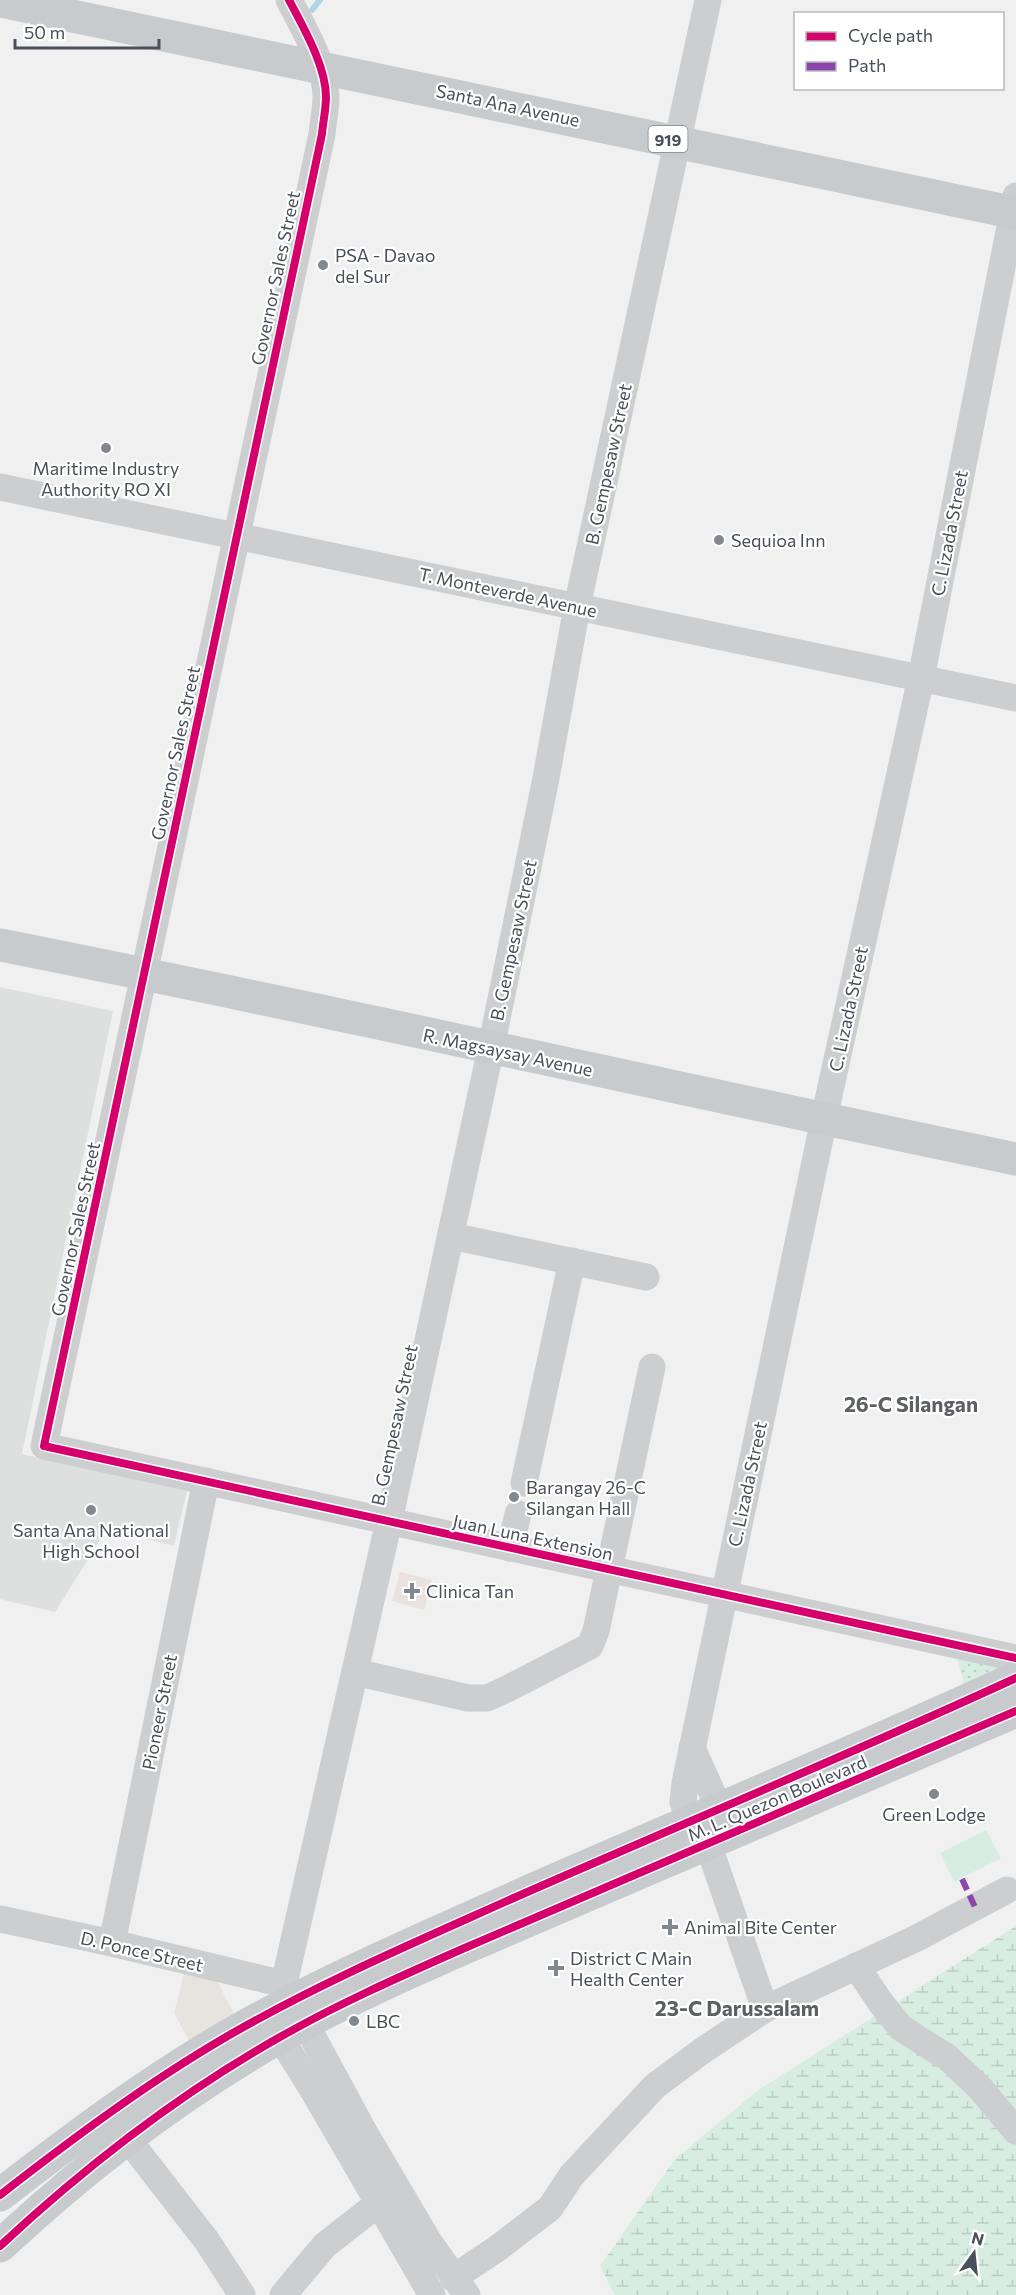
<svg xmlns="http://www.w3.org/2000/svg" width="1016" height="2295" font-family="Commissioner,sans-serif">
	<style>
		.commercial { fill: #e5e4de }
		.education { fill: #dedfdf }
		.medical { fill: #eae2e0 }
		.wetland { fill: url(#wetland-marsh) }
		.park { fill: url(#park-dots) }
		.pitch { fill: #d7ede2 }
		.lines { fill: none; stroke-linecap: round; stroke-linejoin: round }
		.stream { stroke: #b0d5e6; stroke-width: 6 }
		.minor { stroke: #ccced0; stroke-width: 27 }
		.major { stroke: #c8cbcd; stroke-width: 33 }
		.quiet { stroke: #8e44ad; stroke-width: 6; stroke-dasharray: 12 6; stroke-linecap: butt }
		.cycleway-casing { stroke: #fff; stroke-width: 11 }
		.cycleway { stroke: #d6006c; stroke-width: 8 }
		.poi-dot { fill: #83888e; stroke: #fff; stroke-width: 2 }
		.labels { text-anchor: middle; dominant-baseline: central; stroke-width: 4.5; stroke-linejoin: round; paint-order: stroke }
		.shield { fill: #fff; stroke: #80848c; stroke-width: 1.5 }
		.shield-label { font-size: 16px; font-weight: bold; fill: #49505a }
		.street-label { font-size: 18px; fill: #49505a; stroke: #fff }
		.poi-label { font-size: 18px; fill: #49505a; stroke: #fff; text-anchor: start }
		.quarter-label { font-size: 21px; font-weight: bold; fill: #5c5f63; stroke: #fff }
	</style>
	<defs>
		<pattern id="wetland-marsh" width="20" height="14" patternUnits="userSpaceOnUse" patternTransform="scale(1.5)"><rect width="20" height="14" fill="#d7ede2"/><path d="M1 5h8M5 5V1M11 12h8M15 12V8" fill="none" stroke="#bacdc4"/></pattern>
		<pattern id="park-dots" width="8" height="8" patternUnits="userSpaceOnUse" patternTransform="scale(1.5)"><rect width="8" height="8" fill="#d7ede2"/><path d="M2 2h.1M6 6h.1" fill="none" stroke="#bacdc4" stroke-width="1.8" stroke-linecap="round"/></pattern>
	</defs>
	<rect width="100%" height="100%" fill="#f0f0f0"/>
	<polygon class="commercial" points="185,1970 216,1979 234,2014 190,2042 174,2013"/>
	<polygon class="education" points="0,987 113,1011 22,1454 187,1491 174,1546 107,1529 55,1612 0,1599"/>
	<polygon class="medical" points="400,1572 432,1580 424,1610 392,1601"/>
	<polygon class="wetland" points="1016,1926 1016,2295 615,2295 600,2266 675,2159 757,2091"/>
	<polygon class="park" points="955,1651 1016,1663 967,1694"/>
	<polygon class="pitch" points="986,1830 1001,1858 954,1882 940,1853"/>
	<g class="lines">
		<polyline class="stream" points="312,10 320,0"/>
		<g class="minor">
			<path d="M289,0C303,27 326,66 326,97C326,109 323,122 322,134L44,1446L1016,1658"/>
			<polyline points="0,487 1016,698"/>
			<polyline points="451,1236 646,1277"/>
			<polyline points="524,1483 572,1261"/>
			<polyline points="510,1548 518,1514"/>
			<polyline points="355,1672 468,1698 487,1698 507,1689 590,1646 596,1631 652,1367"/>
			<polyline points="692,1748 719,1808"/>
			<polyline points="689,1821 683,1802 685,1783 828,1100 921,678 1016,196"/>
			<polyline points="708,1844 765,2009"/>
			<polyline points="0,1919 112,1943 284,1984"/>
			<polyline points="112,1943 206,1481"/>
			<polyline points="856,1966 881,2003 901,2028 947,2057 980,2088 1016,2131"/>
			<polyline points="284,1984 389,1521 491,1048 546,778 577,607 708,0"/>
			<polyline points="296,2006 363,2130 429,2242 467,2295"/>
			<polyline points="269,2020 310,2085 432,2295"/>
			<polyline points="127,2138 207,2241 242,2295"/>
			<polyline points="453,2278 498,2248 550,2208 572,2175 655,2086 702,2051 765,2009 917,1938 1007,1890"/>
			<polyline points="283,2295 325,2245 379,2203"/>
		</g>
		<g class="major">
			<polyline points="0,1 1016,213"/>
			<path d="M0,945C340,1012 677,1089 1016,1159"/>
			<path d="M0,2195C72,2139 147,2083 226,2037C319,1983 418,1941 516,1897C682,1824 851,1754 1016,1678"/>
			<path d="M0,2246C85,2167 179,2094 280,2037C338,2004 399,1977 460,1950L1016,1711"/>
		</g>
		<polyline class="quiet" points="962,1879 975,1907"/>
		<defs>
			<g id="cycleway">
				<path d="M289,0C303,27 326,66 326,97C326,109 323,122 322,134L44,1446L1016,1658"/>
				<path d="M0,2195C72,2139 147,2083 226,2037C319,1983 418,1941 516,1897C682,1824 851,1754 1016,1678"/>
				<path d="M0,2246C85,2167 179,2094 280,2037C338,2004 399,1977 460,1950L1016,1711"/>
			</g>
		</defs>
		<use href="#cycleway" class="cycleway-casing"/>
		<use href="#cycleway" class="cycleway"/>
	</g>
	<g class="poi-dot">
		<circle cx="323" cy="265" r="6"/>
		<circle cx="106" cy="448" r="6"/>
		<circle cx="719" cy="540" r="6"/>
		<circle cx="514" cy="1497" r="6"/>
		<circle cx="91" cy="1510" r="6"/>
		<path d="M409 1582h6v6h6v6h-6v6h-6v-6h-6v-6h6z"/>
		<circle cx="934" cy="1794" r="6"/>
		<path d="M667 1918h6v6h6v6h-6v6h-6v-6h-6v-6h6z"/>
		<path d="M553 1959h6v6h6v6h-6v6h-6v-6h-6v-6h6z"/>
		<circle cx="354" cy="2021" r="6"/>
	</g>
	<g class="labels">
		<rect class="shield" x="648.5" y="126" width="39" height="26" rx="4.5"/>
		<g class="shield-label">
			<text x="668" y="139">919</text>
		</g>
		<g class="street-label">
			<text transform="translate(508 105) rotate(12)">Santa Ana Avenue</text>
			<text transform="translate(275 278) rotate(-78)">Governor Sales Street</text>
			<text transform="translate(608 464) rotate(-78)">B. Gempesaw Street</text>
			<text transform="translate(949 533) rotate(-79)">C. Lizada Street</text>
			<text transform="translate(508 592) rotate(12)">T. Monteverde Avenue</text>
			<text transform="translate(175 753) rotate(-78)">Governor Sales Street</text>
			<text transform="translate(513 940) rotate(-78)">B. Gempesaw Street</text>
			<text transform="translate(848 1009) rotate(-78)">C. Lizada Street</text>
			<text transform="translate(508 1052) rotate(12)">R. Magsaysay Avenue</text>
			<text transform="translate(75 1229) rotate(-78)">Governor Sales Street</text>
			<text transform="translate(394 1425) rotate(-78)">B. Gempesaw Street</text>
			<text transform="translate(747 1484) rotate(-78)">C. Lizada Street</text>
			<text transform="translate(533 1537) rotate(12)">Juan Luna Extension</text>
			<text transform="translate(159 1712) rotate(-79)">Pioneer Street</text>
			<text transform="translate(777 1798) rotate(-23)">M. L. Quezon Boulevard</text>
			<text transform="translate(142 1951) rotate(13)">D. Ponce Street</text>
		</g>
		<g class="poi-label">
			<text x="335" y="255">PSA - Davao<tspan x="335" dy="21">del Sur</tspan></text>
			<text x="106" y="468" text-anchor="middle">Maritime Industry<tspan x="106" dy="21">Authority RO XI</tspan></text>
			<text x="731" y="540">Sequioa Inn</text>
			<text x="526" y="1487">Barangay 26-C<tspan x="526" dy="21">Silangan Hall</tspan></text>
			<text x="91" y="1530" text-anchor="middle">Santa Ana National<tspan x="91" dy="21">High School</tspan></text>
			<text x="426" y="1591">Clinica Tan</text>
			<text x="934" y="1814" text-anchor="middle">Green Lodge</text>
			<text x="684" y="1927">Animal Bite Center</text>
			<text x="570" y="1958">District C Main<tspan x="570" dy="21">Health Center</tspan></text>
			<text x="366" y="2021">LBC</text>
		</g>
		<g class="quarter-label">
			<text x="911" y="1403">26-C Silangan</text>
			<text x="737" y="2007">23-C Darussalam</text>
		</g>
	</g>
	<rect x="794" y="12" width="210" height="78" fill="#ffffff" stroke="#b6b9bd" stroke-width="1.5"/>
	<rect x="806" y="32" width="30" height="9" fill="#d6006c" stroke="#b6b9bd" stroke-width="1.5"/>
	<text x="848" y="42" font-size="18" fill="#49505a">Cycle path</text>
	<rect x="806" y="62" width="30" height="9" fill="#8e44ad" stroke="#b6b9bd" stroke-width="1.5"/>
	<text x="848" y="72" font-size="18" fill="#49505a">Path</text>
	<g transform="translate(974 2253) rotate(15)" stroke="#ffffff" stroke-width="4.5" paint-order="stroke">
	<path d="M0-4.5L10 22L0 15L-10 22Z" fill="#49505a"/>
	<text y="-9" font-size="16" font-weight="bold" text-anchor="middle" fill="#49505a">N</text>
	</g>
	<path d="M15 39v9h144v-9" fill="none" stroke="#49505a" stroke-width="3"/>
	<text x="24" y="39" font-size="18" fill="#49505a" stroke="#ffffff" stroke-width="4.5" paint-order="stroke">50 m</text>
</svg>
